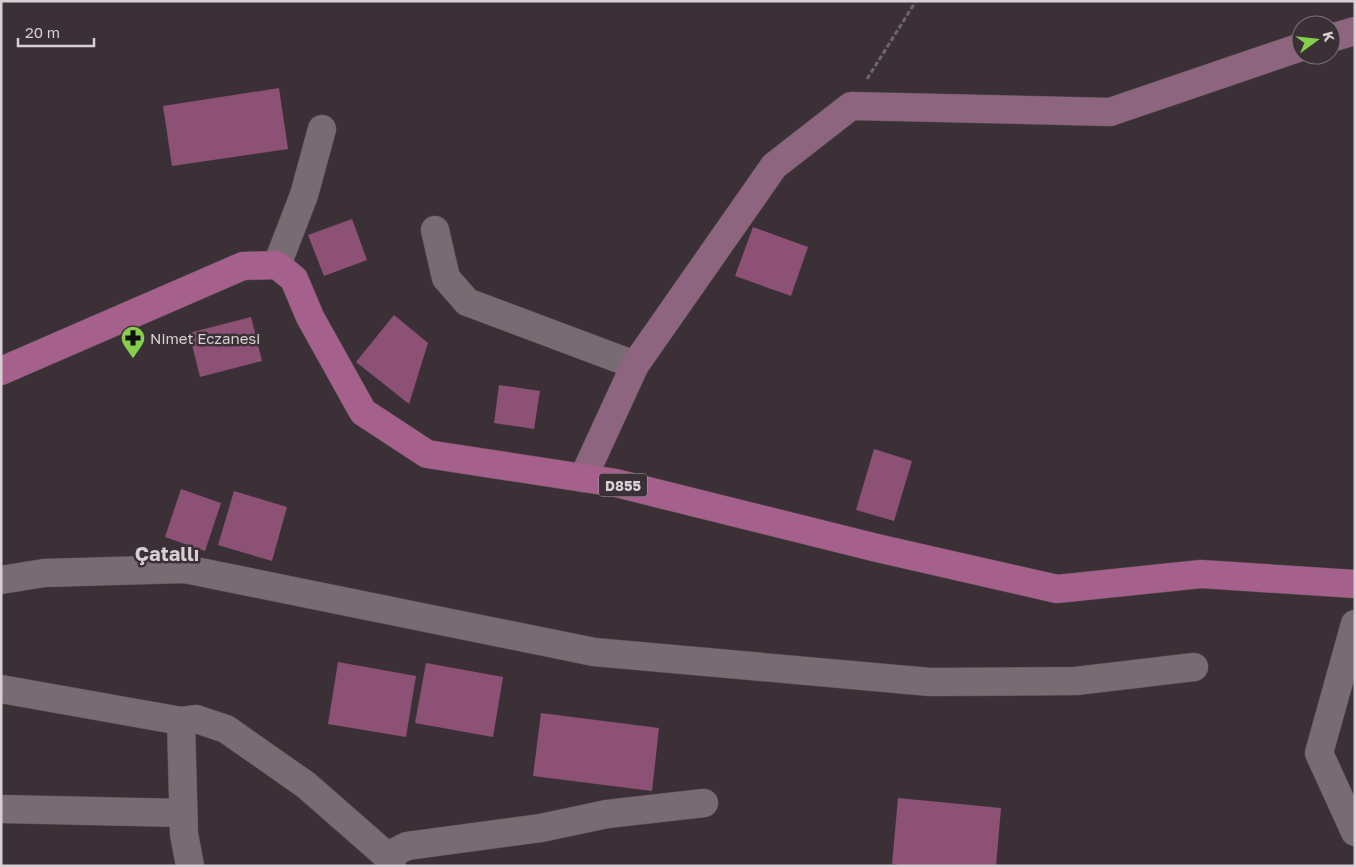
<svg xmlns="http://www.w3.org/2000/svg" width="1356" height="867" font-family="'Golos Text',sans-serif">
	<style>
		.building { fill: #8c5175 }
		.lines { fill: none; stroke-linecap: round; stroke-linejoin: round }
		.street-casing { stroke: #594f54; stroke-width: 29 }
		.secondary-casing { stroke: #594f54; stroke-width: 29 }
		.primary-casing { stroke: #594f54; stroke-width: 29 }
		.path { stroke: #6e646a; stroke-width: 3; stroke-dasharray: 5 2.5; stroke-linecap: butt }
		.street { stroke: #786b72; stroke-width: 28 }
		.secondary { stroke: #8e657f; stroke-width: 28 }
		.primary { stroke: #a5608b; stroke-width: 28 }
		.labels { text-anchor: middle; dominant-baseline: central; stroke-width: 5; stroke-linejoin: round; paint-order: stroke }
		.shield { fill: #3c3037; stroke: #a89fa4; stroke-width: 1 }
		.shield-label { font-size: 14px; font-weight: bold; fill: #d7cfd3 }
		.poi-label { font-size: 15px; fill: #d7cfd3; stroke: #3c3037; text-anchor: start }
		.district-label { font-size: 20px; font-weight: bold; fill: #d7cfd3; stroke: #3c3037 }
	</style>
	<rect width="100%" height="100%" fill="#3c3037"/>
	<g class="building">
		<polygon points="279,88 288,149 172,166 163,106"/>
		<polygon points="352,219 367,260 324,276 308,235"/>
		<polygon points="753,227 808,247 791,296 735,276"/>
		<polygon points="394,315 428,343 409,404 356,362"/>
		<polygon points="251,317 262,361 200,377 189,333"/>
		<polygon points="499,385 540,391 534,429 494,423"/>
		<polygon points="874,449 912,461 894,521 856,510"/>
		<polygon points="181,489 221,503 205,551 165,537"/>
		<polygon points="234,491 287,507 272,561 218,545"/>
		<polygon points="338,662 416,676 406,737 328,724"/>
		<polygon points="426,663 503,677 493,737 415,723"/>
		<polygon points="541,713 659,728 652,791 533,776"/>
		<polygon points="898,798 1001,808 996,866 910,866 892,864"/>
	</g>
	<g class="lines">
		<defs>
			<g id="street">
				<polyline points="435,230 446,278 467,302 635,365"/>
				<polyline points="277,265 304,195 322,129"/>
				<polyline points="1,580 44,573 185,569 594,652 930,682 1076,681 1194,667"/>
				<polyline points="1355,624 1319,753 1355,832"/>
				<polyline points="1,689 181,721 196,719 226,729 306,785 387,856 392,866"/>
				<polyline points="181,721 184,834 190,866"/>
				<polyline points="1,809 183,813"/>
				<polyline points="387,856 407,846 541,828 607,814 704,803"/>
			</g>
			<g id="secondary">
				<polyline points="1331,38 1355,31"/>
				<polyline points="583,478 635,365 774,166 851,106 1110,112 1301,47"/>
			</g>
			<polyline id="primary" points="1,371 243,266 277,265 294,279 310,317 363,412 427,454 616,483 877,548 1057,589 1201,574 1355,584"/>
		</defs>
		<use href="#street" class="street-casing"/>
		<use href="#secondary" class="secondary-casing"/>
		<use href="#primary" class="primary-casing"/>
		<polyline class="path" points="867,79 916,1"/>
		<use href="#street" class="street"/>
		<use href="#secondary" class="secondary"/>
		<use href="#primary" class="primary"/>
	</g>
	<defs>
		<symbol id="pharmacy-pin" viewBox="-11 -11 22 30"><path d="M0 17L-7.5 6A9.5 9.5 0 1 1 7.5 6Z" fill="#85cf4c" stroke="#3c3037"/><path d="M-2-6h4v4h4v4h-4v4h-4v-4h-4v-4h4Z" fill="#111"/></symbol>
	</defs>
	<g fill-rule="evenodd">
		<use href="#pharmacy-pin" x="119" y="324" width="28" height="38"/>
	</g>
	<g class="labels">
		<rect class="shield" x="599" y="473.5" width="48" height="23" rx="4"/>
		<g class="shield-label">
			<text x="623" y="485">D855</text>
		</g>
		<g class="poi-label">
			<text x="150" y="338">Nimet Eczanesi</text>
		</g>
		<g class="district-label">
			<text x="167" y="553">Çatallı</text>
		</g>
	</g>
	<rect width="1356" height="867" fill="none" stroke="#d7cfd3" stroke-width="5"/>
	<g transform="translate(1316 40) rotate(75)"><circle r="24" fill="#3c3037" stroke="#7a7075"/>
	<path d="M0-4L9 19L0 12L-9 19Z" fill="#85cf4c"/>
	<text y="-8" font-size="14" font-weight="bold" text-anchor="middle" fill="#d7cfd3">K</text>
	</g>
	<path d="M18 38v8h76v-8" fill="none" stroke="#d7cfd3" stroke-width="2.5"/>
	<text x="25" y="38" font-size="15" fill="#d7cfd3" stroke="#3c3037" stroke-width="4" paint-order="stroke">20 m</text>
</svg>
